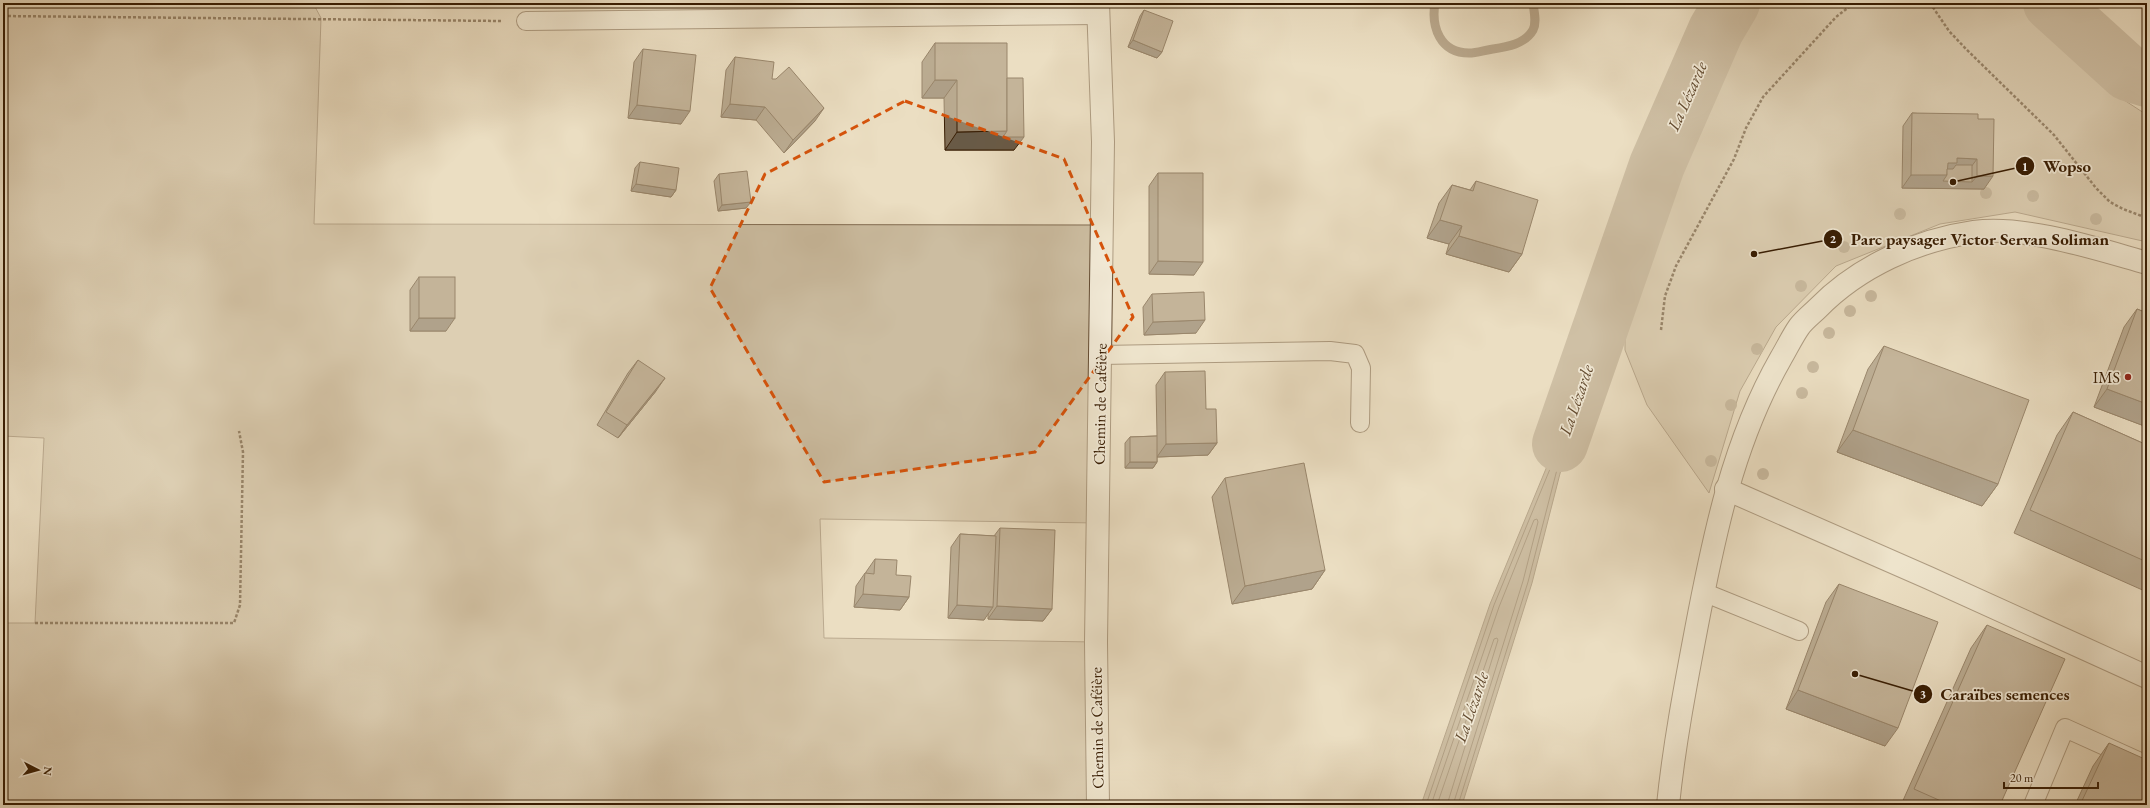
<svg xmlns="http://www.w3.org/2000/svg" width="2150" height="808" font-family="'EB Garamond',serif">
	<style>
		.green { fill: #ccbda1; stroke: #826c52 }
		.water { fill: #ae9c81; stroke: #7e694e }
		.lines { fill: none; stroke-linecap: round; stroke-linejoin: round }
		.shore { stroke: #725c42; stroke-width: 1 }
		.stream { stroke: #7e694e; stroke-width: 9 }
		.river { stroke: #ae9c81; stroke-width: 56 }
		.service-casing { stroke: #644c32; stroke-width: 20 }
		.minor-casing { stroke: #644c32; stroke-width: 24 }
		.path { stroke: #371c02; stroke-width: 2.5; stroke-dasharray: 3 2; stroke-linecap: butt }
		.service { stroke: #f2ead7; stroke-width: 18 }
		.minor { stroke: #f2ead7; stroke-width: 22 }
		.tree { fill: #a18e73 }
		.wall { fill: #806f58; stroke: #371c02 }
		.shaded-wall { fill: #685a47; stroke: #371c02 }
		.building { fill: #958166; stroke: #371c02 }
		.marked { fill: none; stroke: #d6530b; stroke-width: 3; stroke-dasharray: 8 5; stroke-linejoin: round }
		.poi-dot { fill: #8f2418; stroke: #f2ead7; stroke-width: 1.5 }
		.labels { text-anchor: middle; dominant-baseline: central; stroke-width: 3.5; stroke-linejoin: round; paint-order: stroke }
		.poi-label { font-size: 16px; fill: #371c02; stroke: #f2ead7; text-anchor: end }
		.street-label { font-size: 16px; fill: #371c02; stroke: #f2ead7 }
		.water-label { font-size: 17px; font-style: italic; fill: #61492e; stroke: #f2ead7 }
		.leader { fill: none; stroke: #371c02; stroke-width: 1.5 }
		.callout-dot { fill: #371c02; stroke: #f2ead7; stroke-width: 1.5 }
		.mark-label { font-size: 12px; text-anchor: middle; font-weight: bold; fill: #fff }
		.callout-label { font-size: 17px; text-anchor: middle; font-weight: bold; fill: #371c02; stroke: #f2ead7; stroke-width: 3.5; stroke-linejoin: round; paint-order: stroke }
	</style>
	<rect width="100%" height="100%" fill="#ebdec2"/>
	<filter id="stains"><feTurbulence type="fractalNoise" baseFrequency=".005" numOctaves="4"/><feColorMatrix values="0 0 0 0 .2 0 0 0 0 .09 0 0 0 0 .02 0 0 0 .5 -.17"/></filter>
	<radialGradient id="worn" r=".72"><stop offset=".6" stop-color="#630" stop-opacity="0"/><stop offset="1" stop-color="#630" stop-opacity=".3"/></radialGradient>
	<g class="green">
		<polygon points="3,3 313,3 321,18 314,224 1103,225 1098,523 820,519 824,638 1096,642 1098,805 3,805 3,623 35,623 44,438 3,436"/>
		<polygon points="1751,3 2022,3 2124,100 2147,115 2147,242 2015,212 1940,224 1836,266 1776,327 1740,391 1709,493 1647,405 1625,350 1625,315 1636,271 1669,177 1709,77"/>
	</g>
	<polygon class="water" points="1586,372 1532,583 1462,805 1421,805 1490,604"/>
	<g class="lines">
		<g class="shore">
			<polyline points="1426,805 1494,605 1557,452 1559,451 1561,454 1528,582 1458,805"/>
			<polyline points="1431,805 1499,607 1534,520 1537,519 1538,522 1523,581 1453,805"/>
			<polyline points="1437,805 1494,639 1497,638 1498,640 1447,805"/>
		</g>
		<path class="stream" d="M1435,3C1431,27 1440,53 1469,53C1477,53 1485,50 1493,49C1507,47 1525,44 1533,30C1537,22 1534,12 1533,3"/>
		<g class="river">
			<polyline points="2051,3 2128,73 2147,79"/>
			<polyline points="1560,444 1657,165 1716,30 1732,3"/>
		</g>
		<defs>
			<g id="service">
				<polyline points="526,21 1099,15"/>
				<polyline points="1101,355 1330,351 1355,354 1361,368 1360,423"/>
				<polyline points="1703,592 1799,631"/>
				<polyline points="2033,805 2065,728 2147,765"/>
			</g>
			<g id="minor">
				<polyline points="1726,489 1929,578 2147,677"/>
				<polyline points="1098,805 1096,642 1103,142 1098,3"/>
				<path d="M1668,805C1674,746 1685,688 1696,630C1714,535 1733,442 1781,358C1787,348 1792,337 1799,327C1804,320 1812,314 1818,308C1858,267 1917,240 1974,232C2025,225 2097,249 2147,263"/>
			</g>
		</defs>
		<use href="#service" class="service-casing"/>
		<use href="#minor" class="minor-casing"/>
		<g class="path">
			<polyline points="1930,3 1949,31 1966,49 2054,135 2096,188 2110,202 2123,209 2147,218"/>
			<polyline points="3,16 502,21"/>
			<polyline points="1661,330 1665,296 1676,266 1734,159 1746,128 1763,97 1836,17 1854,3"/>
			<polyline points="35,623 234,623 240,605 243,452 239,431"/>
		</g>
		<use href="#service" class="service"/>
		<use href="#minor" class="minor"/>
	</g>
	<g class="tree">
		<circle cx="1986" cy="193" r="6"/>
		<circle cx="2033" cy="196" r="6"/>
		<circle cx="1900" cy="214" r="6"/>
		<circle cx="2096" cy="219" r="6"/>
		<circle cx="1844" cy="247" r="6"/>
		<circle cx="1801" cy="286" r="6"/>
		<circle cx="1871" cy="296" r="6"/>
		<circle cx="1850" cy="311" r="6"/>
		<circle cx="1829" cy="333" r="6"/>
		<circle cx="1757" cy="349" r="6"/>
		<circle cx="1813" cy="367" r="6"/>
		<circle cx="1802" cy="393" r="6"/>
		<circle cx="1731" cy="405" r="6"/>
		<circle cx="1711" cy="461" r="6"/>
		<circle cx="1763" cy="474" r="6"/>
	</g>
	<g class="wall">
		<polygon points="1144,10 1162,52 1157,58 1128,47 1140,16"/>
		<polygon points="935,43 1007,78 1014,150 945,150 944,98 922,98 922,62"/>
		<polygon points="643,49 681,124 628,118 634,62"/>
		<polygon points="735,57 772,79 815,121 784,153 756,120 721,117 726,70"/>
		<polygon points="1912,113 1978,119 1984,189 1902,188 1903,126"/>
		<polygon points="640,162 676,190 671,197 631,191 635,168"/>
		<polygon points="1158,173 1194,275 1149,274 1149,186"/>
		<polygon points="719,174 746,208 718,211 714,181"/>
		<polygon points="1476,181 1522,254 1509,272 1446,254 1449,244 1427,238 1439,203 1452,185 1470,190"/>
		<polygon points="419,277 446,331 410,331 410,290"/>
		<polygon points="1152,294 1196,333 1144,335 1143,307"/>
		<polygon points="2137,309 2147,313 2147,427 2094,407 2124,327"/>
		<polygon points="1884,346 1998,484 1982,506 1837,452 1868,369"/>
		<polygon points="638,360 656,391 618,438 597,425 628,373"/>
		<polygon points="1165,372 1206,409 1217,443 1208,455 1157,457 1157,462 1153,468 1125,468 1125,443 1130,437 1157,436 1156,385"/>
		<polygon points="2073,412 2147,445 2147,592 2014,533 2057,435"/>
		<polygon points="1225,478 1325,570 1312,589 1232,604 1212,497"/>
		<polygon points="1000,528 1052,609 1043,621 988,619 988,613 984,620 948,618 951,547 960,534 994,536"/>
		<polygon points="875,559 896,575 909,597 900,610 854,607 856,586 865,573 866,573 866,572"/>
		<polygon points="1839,584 1885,746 1786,709 1826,602"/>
		<polygon points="1987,625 2000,805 1901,805 1971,648"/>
		<polygon points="2109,743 2147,805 2075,805 2093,766"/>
	</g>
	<g class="shaded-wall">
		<polygon points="1133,40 1162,52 1157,58 1128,47"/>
		<polygon points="935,80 957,80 944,98 922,98"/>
		<polygon points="730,104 765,107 756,120 721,117"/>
		<polygon points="637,105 690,111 681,124 628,118"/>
		<polygon points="824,108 815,121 784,153 793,140"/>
		<polygon points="1007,131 1024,137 1014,150 945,150 957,132"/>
		<polygon points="1957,158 1977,159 1968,171 1972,182 1977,176 1993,176 1984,189 1902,188 1911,175 1948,163"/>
		<polygon points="636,184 676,190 671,197 631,191"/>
		<polygon points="751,202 746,208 718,211 722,205"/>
		<polygon points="1440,220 1462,226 1449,244 1427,238"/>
		<polygon points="1459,236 1522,254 1509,272 1446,254"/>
		<polygon points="1158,261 1203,262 1194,275 1149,274"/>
		<polygon points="419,318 455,318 446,331 410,331"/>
		<polygon points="1205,320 1196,333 1144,335 1153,322"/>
		<polygon points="665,378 656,391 618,438 627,425"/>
		<polygon points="2107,389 2147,404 2147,427 2094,407"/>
		<polygon points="1853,430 1998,484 1982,506 1837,452"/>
		<polygon points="1217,443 1208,455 1157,457 1166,444"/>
		<polygon points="1130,462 1157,462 1153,468 1125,468"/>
		<polygon points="1325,570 1312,589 1232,604 1245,586"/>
		<polygon points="863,594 909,597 900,610 854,607"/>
		<polygon points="957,605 993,607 984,620 948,618"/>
		<polygon points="997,606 1052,609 1043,621 988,619"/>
		<polygon points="1798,690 1898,728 1885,746 1786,709"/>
	</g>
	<g class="building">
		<polygon points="1144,10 1173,21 1162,52 1133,40"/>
		<polygon points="935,43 1007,43 1007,131 957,132 957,80 935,80"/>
		<polygon points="643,49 696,55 690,111 637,105"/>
		<polygon points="735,57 774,62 772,79 776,79 789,67 824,108 793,140 765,107 730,104"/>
		<polygon points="1007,78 1023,78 1024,137 1003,137 1007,131"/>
		<polygon points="1912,113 1978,114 1978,119 1994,119 1993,176 1977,176 1977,159 1957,158 1957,163 1948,163 1947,175 1911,175"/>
		<polygon points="640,162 679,168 676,190 636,184"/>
		<polygon points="1956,165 1972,165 1972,182 1943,181 1947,175 1947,169 1953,169"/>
		<polygon points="747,171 751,202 722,205 719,174"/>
		<polygon points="1158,173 1203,173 1203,262 1158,261"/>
		<polygon points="1476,181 1538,200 1522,254 1459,236 1462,226 1440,220 1452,185 1473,191"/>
		<rect x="419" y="277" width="36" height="41"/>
		<polygon points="1204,292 1205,320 1153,322 1152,294"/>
		<polygon points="2137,309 2147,313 2147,404 2107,389"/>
		<polygon points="1884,346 2029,400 1998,484 1853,430"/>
		<polygon points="638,360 665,378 627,425 606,412"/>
		<polygon points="1205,371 1206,409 1216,409 1217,443 1166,444 1165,372"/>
		<polygon points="2073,412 2147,445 2147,562 2030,510"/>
		<polygon points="1157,436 1157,462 1130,462 1130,437"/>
		<polygon points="1304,463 1325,570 1245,586 1225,478"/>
		<polygon points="1000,528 1055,530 1052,609 997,606"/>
		<polygon points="960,534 996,536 993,607 957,605"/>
		<polygon points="875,559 897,560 896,575 911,576 909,597 863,594 865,573 874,574"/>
		<polygon points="1839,584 1938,622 1898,728 1798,690"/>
		<polygon points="1987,625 2065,659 2000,805 1950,805 1914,789"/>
		<polygon points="2109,743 2147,760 2147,805 2080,805"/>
	</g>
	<path d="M0 0H2150V808H0ZM905,101L1064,159L1133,317L1035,452L824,482L710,288L765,174Z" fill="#ebdec2" fill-opacity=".55" fill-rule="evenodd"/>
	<path class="marked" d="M905,101L1064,159L1133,317L1035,452L824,482L710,288L765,174Z"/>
	<circle class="poi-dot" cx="2128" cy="377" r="4"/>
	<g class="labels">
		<g class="poi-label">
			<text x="2120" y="377">IMS</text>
		</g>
		<g class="street-label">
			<text transform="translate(1100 404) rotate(-89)">Chemin de Caféière</text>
			<text transform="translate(1097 728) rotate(-91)">Chemin de Caféière</text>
		</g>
		<g class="water-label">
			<text transform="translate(1687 96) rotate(-66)">La Lézarde</text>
			<text transform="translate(1576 400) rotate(-71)">La Lézarde</text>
			<text transform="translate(1471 707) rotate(-71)">La Lézarde</text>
		</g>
	</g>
	<path class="leader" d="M1953 182L2025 166M1754 254L1833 239M1855 674L1923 694"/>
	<g class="callout-dot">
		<circle cx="1953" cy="182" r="4"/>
		<circle cx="1754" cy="254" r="4"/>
		<circle cx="1855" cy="674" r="4"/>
		<circle cx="2025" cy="166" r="10"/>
		<circle cx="1833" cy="239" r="10"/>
		<circle cx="1923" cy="694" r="10"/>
	</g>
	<g class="mark-label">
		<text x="2025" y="171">1</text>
		<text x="1833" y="243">2</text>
		<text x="1923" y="698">3</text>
	</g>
	<g class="callout-label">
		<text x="2067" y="172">Wopso</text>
		<text x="1980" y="245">Parc paysager Victor Servan Soliman</text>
		<text x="2005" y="700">Caraïbes semences</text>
	</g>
	<rect width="2150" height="808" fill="none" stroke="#ebdec2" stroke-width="16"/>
	<rect x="4" y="4" width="2142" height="800" fill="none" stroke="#371c02" stroke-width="2"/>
	<rect x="8" y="8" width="2134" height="792" fill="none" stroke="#371c02"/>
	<g transform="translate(38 770) rotate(96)" stroke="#f2ead7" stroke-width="3" paint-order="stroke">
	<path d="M0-3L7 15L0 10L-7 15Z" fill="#371c02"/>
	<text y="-6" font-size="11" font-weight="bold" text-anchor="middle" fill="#371c02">N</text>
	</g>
	<path d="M2004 782v6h94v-6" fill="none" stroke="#371c02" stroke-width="2"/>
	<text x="2010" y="782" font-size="12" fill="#371c02" stroke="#f2ead7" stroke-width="3" paint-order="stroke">20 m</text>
	<rect width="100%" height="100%" filter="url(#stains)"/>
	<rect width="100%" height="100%" fill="url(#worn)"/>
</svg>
